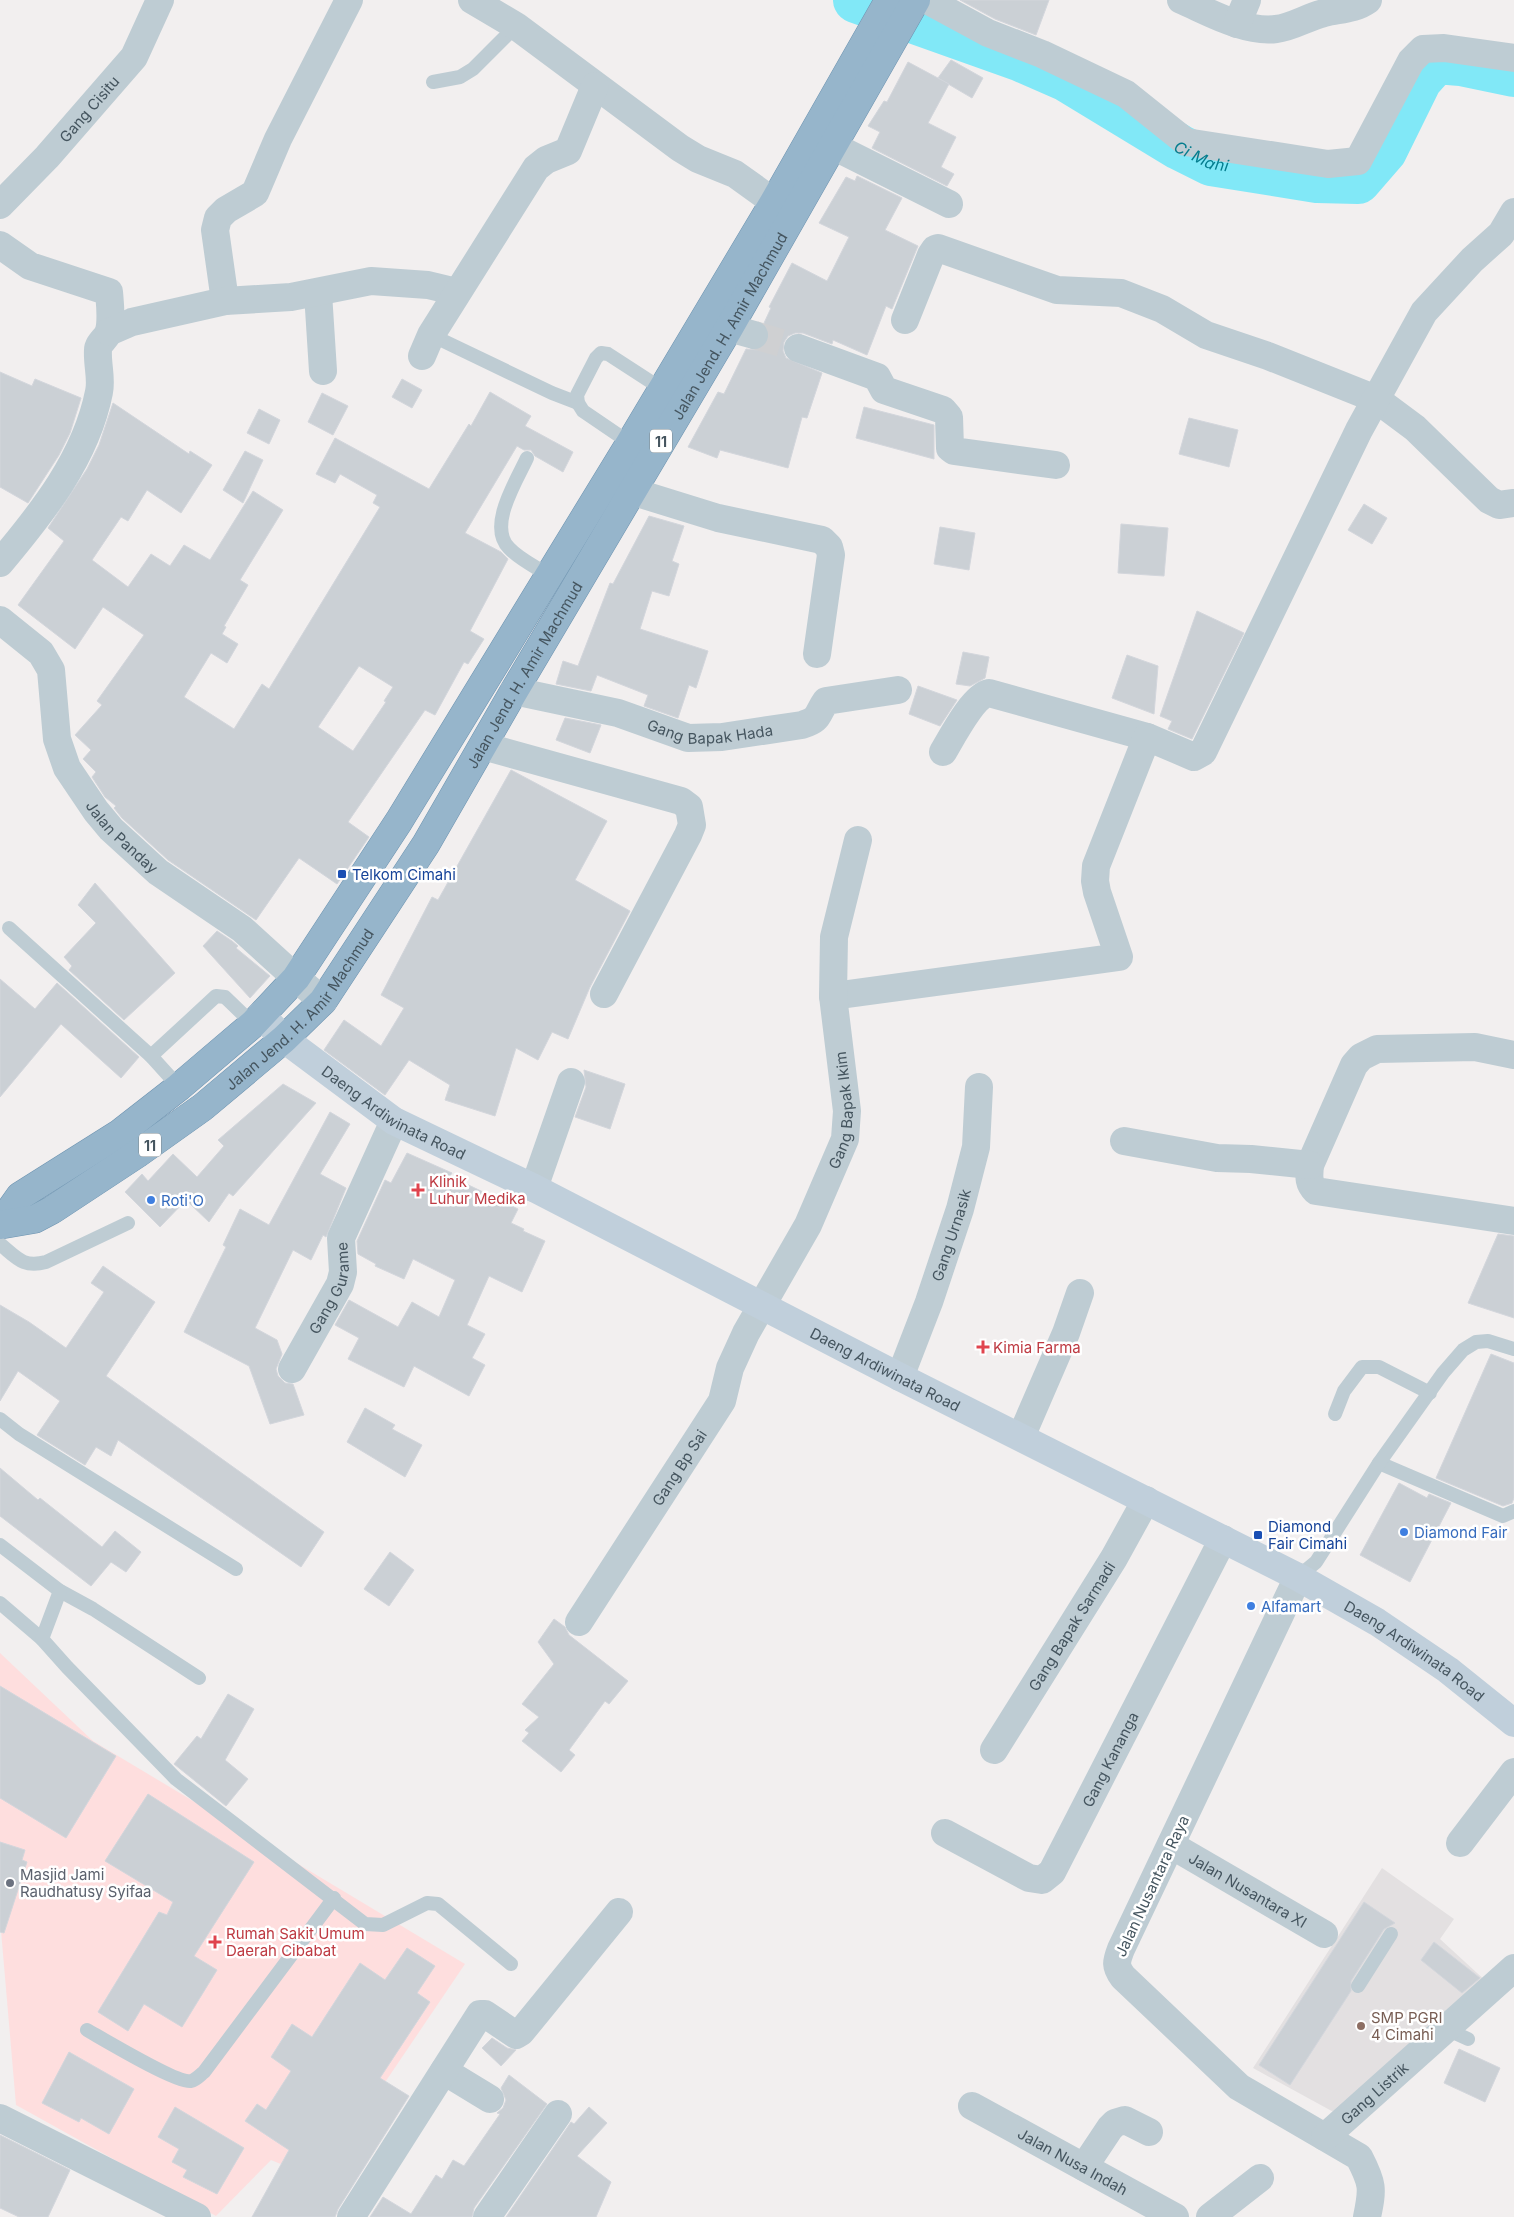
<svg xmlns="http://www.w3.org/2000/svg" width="1514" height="2217" font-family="Inter,sans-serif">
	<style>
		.education { fill: #e3e0e1 }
		.medical { fill: #fedede }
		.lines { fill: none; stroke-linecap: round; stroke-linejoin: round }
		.river { stroke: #81e8f7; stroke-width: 46 }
		.building { fill: #cbd0d5; stroke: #d3d6dc; fill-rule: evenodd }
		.minor-tunnel { stroke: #cfd0d2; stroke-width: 28; stroke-dasharray: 28 14; stroke-linecap: butt }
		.trunk-casing { stroke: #6d93b0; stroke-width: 29 }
		.service { stroke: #beccd3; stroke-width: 14 }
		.minor { stroke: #beccd3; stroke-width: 28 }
		.tertiary { stroke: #beccd3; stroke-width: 28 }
		.secondary { stroke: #c0cfdb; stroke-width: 28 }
		.trunk { stroke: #96b5cb; stroke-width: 28 }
		.transit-dot { fill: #1a4fb4; stroke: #fff; stroke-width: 2 }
		.health-dot { fill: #e0444e; stroke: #fff; stroke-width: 2 }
		.shop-dot { fill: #3f7fe0; stroke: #fff; stroke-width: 2 }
		.worship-dot { fill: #6b7280; stroke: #fff; stroke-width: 2 }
		.education-dot { fill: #8d6e63; stroke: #fff; stroke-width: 2 }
		.labels { text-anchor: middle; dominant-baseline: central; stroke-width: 5; stroke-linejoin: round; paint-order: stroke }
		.shield { fill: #fff; stroke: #7d888f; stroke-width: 1 }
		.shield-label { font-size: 14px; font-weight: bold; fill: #45555f }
		.street-label { font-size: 15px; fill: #45555f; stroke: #fff }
		.transit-label { font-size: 15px; fill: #164399; stroke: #fff; text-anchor: start }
		.health-label { font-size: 15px; fill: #be3a42; stroke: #fff; text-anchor: start }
		.shop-label { font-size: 15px; fill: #366cbe; stroke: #fff; text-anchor: start }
		.worship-label { font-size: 15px; fill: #5b616d; stroke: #fff; text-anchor: start }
		.education-label { font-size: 15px; fill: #785e54; stroke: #fff; text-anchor: start }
		.water-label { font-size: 16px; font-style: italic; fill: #047d8e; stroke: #fff }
	</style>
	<rect width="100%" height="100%" fill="#f2efef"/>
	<polygon class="education" points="1382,1868 1454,1919 1440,1939 1489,1984 1339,2115 1253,2068"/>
	<polygon class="medical" points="0,1653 93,1741 465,1964 319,2180 271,2160 216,2216 16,2105 0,1919"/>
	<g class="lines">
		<path class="river" id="s1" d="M856,0L1019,58L1067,79L1179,147L1211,163L1317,180L1358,181L1384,151L1419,80L1436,61L1461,63L1514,74"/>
	</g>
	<g class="building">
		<polygon points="960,0 1049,0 1036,35 995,19"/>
		<polygon points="951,60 983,78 972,98 938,78"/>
		<polygon points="908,62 949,84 928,123 956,137 941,167 954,174 947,186 872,148 880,132 868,126 884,101 887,102"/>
		<polygon points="857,176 902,198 885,230 918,246 892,309 886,306 867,355 833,340 832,344 803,333 795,333 788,336 784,342 783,351 786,358 822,373 807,418 802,417 788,468 720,450 717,458 688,447 718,392 724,394 746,349 758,350 765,346 769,340 769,331 764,323 771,308 769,307 792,263 827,281 849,237 819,223 846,177 855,181"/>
		<polygon points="0,372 32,386 35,379 81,398 70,433 59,455 28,503 0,487"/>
		<polygon points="402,379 422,390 412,408 392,397"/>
		<path d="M490,392L531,416L525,426L573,452L563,472L535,456L531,450H524L517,446L465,533L501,552L508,559L470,631L484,639L468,664L464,662L435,715L425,710L348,822L369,837L337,884L299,858L256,920L168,860L122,818L114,808L116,806L105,797L92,777L96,772L83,759L91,750L75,735L102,705L97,701L144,635L103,607L75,649L18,605L64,541L48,528L87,469L99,445L113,403L189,454L190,451L212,465L181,513L147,490L128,521L121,517L92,560L128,587L151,554L170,566L184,545L210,560L253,491L283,510L240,580L248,585L224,626L226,627L222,634L238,644L227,663L211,653L184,697L234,729L262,684L269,689L380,507L373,503L377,495L340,474L335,483L316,474L335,438L429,489L469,424L471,426ZM359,666L393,687L384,701L386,702L353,751L318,727Z"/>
		<polygon points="322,393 348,406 333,435 308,422"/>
		<polygon points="864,407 934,425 934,459 856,438"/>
		<polygon points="259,409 280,420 269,444 247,433"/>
		<polygon points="1189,418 1238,430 1229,467 1179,454"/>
		<polygon points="245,451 263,460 243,503 223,490"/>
		<polygon points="1364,504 1387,518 1372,544 1348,530"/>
		<polygon points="649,516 684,526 672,561 679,564 669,596 652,591 640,629 708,651 696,688 689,685 678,718 644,706 648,695 597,675 591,691 556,684 563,661 578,666 610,583 613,584"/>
		<polygon points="1121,524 1168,528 1164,576 1118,573"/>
		<polygon points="940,527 975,533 969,570 934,564"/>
		<polygon points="1197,611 1244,633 1192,739 1168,729 1172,721 1160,716"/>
		<polygon points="963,652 989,657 985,678 970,686 956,684"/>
		<polygon points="1127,655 1158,666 1154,714 1112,698"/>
		<polygon points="918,686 957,700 940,726 909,714"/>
		<polygon points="565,718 601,725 590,753 556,740"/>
		<polygon points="511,770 607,821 575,880 630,911 590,987 568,1039 552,1032 538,1060 516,1048 495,1116 445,1100 450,1085 409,1060 385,1095 324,1050 344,1020 381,1046 404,1008 381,995 432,897 438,900"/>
		<polygon points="95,883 175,973 124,1020 69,970 72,966 64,957 96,923 78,905"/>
		<polygon points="217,931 232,941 238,946 236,948 270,976 250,998 203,946"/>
		<polygon points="0,979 35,1009 57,983 139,1057 121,1078 61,1024 0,1097"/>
		<polygon points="584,1070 625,1084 610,1129 575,1117 586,1087"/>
		<polygon points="283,1084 316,1103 233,1196 229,1193 209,1222 186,1200 160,1227 125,1192 142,1174 148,1181 173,1154 197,1177 224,1146 218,1140"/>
		<polygon points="330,1112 350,1124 320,1174 346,1188 326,1237 323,1235 311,1260 293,1250 255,1328 277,1340 282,1354 276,1369 278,1376 285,1383 293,1384 304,1415 270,1424 249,1366 184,1332 226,1247 223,1245 240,1209 269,1225"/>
		<polygon points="407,1153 452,1173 450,1176 518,1209 511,1223 524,1229 523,1231 545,1241 522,1292 489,1276 467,1325 485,1334 472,1358 485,1365 469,1396 414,1366 404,1387 348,1359 359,1338 335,1325 349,1300 398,1327 412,1302 439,1317 455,1280 413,1259 404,1279 375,1266 376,1264 358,1254 357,1241 385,1180 391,1183"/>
		<polygon points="1498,1234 1514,1236 1514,1318 1468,1303"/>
		<polygon points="103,1266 155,1302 106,1376 324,1532 301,1567 118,1440 111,1456 96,1447 85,1465 37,1435 60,1401 18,1371 0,1401 0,1305 29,1322 66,1348 104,1292 91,1283"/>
		<polygon points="1491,1354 1514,1363 1514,1498 1512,1503 1503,1506 1436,1478"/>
		<polygon points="365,1408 395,1425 392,1429 422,1445 405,1477 347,1442"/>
		<polygon points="0,1468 38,1500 40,1498 102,1547 115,1531 141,1552 126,1572 111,1562 91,1586 0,1516"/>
		<polygon points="1399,1483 1427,1498 1429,1494 1451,1503 1410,1582 1360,1555"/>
		<polygon points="390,1552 414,1570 389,1606 364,1589"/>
		<polygon points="554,1619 565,1627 569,1635 628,1681 609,1704 605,1701 569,1750 575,1755 561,1772 522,1741 529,1733 525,1730 539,1717 522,1704 554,1664 538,1642"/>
		<polygon points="0,1686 116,1756 66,1838 0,1798"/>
		<polygon points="228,1694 254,1709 225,1760 248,1779 226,1806 174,1764 197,1736 201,1739"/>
		<polygon points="148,1794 254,1862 194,1956 217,1970 182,2027 144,2004 128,2031 98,2012 159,1912 167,1915 173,1902 105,1861"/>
		<polygon points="0,1842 25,1850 22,1860 27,1862 4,1933 0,1932"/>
		<polygon points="1364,1902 1395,1923 1384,1929 1351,1981 1351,1991 1290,2085 1259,2065"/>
		<polygon points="1434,1942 1480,1978 1462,1993 1421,1960"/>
		<polygon points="407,1948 435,1966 417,1993 430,2002 380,2078 409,2096 338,2209 335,2217 252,2217 289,2150 245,2121 257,2104 266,2110 291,2071 271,2057 292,2024 312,2037 360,1963 385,1980"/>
		<polygon points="492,2038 507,2048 516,2050 501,2066 482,2048"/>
		<polygon points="1459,2049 1500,2068 1485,2102 1444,2083"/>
		<polygon points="69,2052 134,2089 109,2134 81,2118 79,2122 42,2103"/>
		<polygon points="509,2075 547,2104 474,2208 472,2217 370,2217 383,2197 411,2214 436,2175 442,2179 453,2160 464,2166 500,2114 497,2113 503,2108 506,2100 501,2088"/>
		<polygon points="175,2107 244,2148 217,2194 183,2177 187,2170 172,2162 179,2149 158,2137"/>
		<polygon points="589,2107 607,2123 577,2156 611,2182 596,2217 506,2217 571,2122 574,2124"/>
		<polygon points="0,2135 70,2170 48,2217 19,2217 0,2208"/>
	</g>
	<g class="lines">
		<polyline class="minor-tunnel" points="754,335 798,348"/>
		<defs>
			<g id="trunk">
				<polyline points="0,1224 20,1196 120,1133 179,1087 253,1024 296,978 399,821 630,443 774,202 889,0"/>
				<path id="s14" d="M0,1225L35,1219L52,1210L137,1154L203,1107L284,1039L323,1001L426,844L514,691L729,328L916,0"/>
			</g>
		</defs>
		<use href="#trunk" class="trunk-casing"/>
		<g class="service">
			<polyline points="433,82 460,77 473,69 516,26"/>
			<polyline points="431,335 552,393 578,403"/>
			<polyline points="630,443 583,411 578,403 577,395 596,358 601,353 608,354 662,389"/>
			<path d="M527,458C517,480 487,526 509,548C519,559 536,567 548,575"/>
			<polyline points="9,928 151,1056 179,1087"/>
			<polyline points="151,1056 216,996 225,997 253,1024"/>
			<path d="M0,1244C17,1258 23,1268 46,1262L128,1223"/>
			<polyline points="1335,1414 1344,1391 1362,1367 1379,1367 1430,1393"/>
			<polyline points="0,1419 19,1434 236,1569"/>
			<polyline points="1379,1463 1503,1516 1514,1511"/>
			<polyline points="0,1545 60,1591 93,1609 199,1678"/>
			<polyline points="1298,1577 1316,1562 1379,1463 1443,1373 1463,1350 1476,1342 1488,1341 1514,1349"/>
			<polyline points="0,1603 42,1639 67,1667 176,1779 365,1924 383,1925 427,1903 438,1904 511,1964"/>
			<polyline points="42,1639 60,1591"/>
			<polyline points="1358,1986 1391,1934"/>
			<polyline points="1446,2029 1468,2039"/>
			<path d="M87,2030C103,2039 178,2084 191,2081C196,2080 200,2075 204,2072L334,1898"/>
		</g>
		<g class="minor">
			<polyline points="472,0 516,26 680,148 698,159 735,174 774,202"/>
			<polyline points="927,0 988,33 1042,54 1126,94 1186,142 1328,164 1358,161 1411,61 1423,49 1444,48 1514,58"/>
			<path d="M1181,0C1209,12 1245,33 1276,29C1293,27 1307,17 1324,13C1339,9 1354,10 1368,0"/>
			<polyline points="1237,24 1247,0"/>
			<polyline points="833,146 949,204"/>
			<path id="s2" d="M0,205L47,157L134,57L160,0"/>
			<path d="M0,245L30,266L109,292C110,304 112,319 109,331C107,338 98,343 98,350C97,364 102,379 99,392C86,458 42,513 0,563"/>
			<polyline points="318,293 323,371"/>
			<polyline points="225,301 215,230 218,218 226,210 255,193 278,139 349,0"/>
			<polyline points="905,320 931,255 935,249 938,248 1057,290 1121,293 1162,309 1206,335 1268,356 1376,399 1415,428 1489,500 1499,505 1514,503"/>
			<polyline points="729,328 754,335"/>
			<polyline points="109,332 132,322 225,301 291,297 371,281 428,285 457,292"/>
			<polyline points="798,348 877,377 884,390 943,410 949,417 950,448 954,451 1056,465"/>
			<polyline points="422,356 431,335 536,168 546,160 568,151 595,86"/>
			<polyline points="631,491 718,518 822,540 829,547 831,555 817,654"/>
			<path id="s3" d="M514,691L618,713L688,738L722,737L802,725C821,719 816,715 826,701L898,690"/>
			<polyline points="483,746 681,801 689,807 692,825 688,835 604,994"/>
			<path d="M943,752C952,737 973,696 989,693L1147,737"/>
			<polyline points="296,978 323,1001"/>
			<polyline points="833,996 1119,957 1097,892 1095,881 1096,866 1147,737 1194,757 1203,752 1359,430 1424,312 1472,260 1501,234 1514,212"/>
			<path d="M1514,1055L1475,1047L1377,1049L1361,1057L1354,1065L1310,1165C1309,1177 1308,1183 1316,1191L1514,1221"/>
			<polyline points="1124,1141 1217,1158 1251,1159 1310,1165"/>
			<polyline points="534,1188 571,1082"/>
			<path id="s4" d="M292,1369L340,1284L343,1272L341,1238L394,1121"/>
			<path id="s5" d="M900,1377L929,1302L960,1209L976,1147L979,1087"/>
			<polyline points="1021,1437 1066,1333 1080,1293"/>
			<path d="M1298,1577L1121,1949C1116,1962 1115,1966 1123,1977L1239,2087L1359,2157C1373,2184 1373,2188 1367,2217"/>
			<path id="s6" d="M579,1622L722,1401L730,1368L746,1333L808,1225L845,1139L847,1111L833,996L834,937L858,840"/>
			<path id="s7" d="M994,1750L1114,1558L1146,1500"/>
			<path id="s8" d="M945,1833L1029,1878L1042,1880L1052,1872L1223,1539"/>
			<polyline points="1460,1843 1514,1772"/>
			<path id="s9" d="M1171,1845L1324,1934"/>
			<polyline points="444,2071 490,2099"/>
			<path id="s10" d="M972,2106L1175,2217"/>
			<polyline points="0,2118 197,2217"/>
			<path id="s11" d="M1325,2137L1514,1968"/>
			<polyline points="1084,2167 1110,2128 1115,2123 1125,2120 1149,2132"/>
			<polyline points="351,2217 480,2014 485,2014 516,2035 521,2032 619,1912"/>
			<polyline points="487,2217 558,2114"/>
			<polyline points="1210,2217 1260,2178"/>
		</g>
		<path class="tertiary" id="s12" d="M0,620L41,653L51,670L57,739L67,768L96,811L111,829L158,872L242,929L296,978"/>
		<path class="secondary" id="s13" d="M261,1015L284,1039L394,1121L534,1188L900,1377L1298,1577L1377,1622L1448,1670L1514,1723"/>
		<use href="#trunk" class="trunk"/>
	</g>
	<g class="transit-dot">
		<rect x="337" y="869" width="10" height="10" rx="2.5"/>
		<rect x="1253" y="1530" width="10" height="10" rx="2.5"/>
	</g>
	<g class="health-dot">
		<path d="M415.5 1182.5h5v5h5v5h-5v5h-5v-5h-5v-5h5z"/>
		<path d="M980.5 1339.5h5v5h5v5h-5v5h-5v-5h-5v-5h5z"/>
		<path d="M212.5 1934.5h5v5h5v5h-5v5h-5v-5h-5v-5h5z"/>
	</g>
	<g class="shop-dot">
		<circle cx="151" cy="1200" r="5"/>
		<circle cx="1404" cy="1532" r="5"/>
		<circle cx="1251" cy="1606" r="5"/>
	</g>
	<circle class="worship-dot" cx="10" cy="1883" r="5"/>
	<circle class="education-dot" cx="1361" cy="2026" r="5"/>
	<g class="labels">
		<g class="shield">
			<rect x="650" y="429.5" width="22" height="23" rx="4"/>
			<rect x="139" y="1133.5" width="22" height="23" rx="4"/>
		</g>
		<g class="shield-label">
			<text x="661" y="441">11</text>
			<text x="150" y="1145">11</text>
		</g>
		<g class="street-label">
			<text stroke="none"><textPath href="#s2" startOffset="131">Gang Cisitu</textPath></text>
			<text stroke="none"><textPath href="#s14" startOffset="1186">Jalan Jend. H. Amir Machmud</textPath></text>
			<text stroke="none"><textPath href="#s14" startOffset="781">Jalan Jend. H. Amir Machmud</textPath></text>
			<text stroke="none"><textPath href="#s3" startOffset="202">Gang Bapak Hada</textPath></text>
			<text stroke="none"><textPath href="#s12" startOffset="261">Jalan Panday</textPath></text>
			<text stroke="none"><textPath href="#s14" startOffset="376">Jalan Jend. H. Amir Machmud</textPath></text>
			<text stroke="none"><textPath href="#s6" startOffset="582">Gang Bapak Ikim</textPath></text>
			<text stroke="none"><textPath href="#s13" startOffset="166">Daeng Ardiwinata Road</textPath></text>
			<text stroke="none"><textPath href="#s5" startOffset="151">Gang Urnasik</textPath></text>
			<text stroke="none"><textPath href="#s4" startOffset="91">Gang Gurame</textPath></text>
			<text stroke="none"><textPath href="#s13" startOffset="721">Daeng Ardiwinata Road</textPath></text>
			<text stroke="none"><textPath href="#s6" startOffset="184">Gang Bp Sai</textPath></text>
			<text stroke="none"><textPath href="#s7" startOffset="146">Gang Bapak Sarmadi</textPath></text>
			<text stroke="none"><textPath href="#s13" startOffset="1321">Daeng Ardiwinata Road</textPath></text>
			<text stroke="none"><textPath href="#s8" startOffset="248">Gang Kananga</textPath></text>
			<text transform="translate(1152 1886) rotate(-65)">Jalan Nusantara Raya</text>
			<text stroke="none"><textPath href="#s9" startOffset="89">Jalan Nusantara XI</textPath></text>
			<text stroke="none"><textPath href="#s11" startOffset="66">Gang Listrik</textPath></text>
			<text stroke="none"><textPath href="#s10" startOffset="115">Jalan Nusa Indah</textPath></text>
		</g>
		<g class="transit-label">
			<text x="352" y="874">Telkom Cimahi</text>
			<text x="1268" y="1526">Diamond<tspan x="1268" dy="17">Fair Cimahi</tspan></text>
		</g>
		<g class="health-label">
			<text x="429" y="1181">Klinik<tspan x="429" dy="17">Luhur Medika</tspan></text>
			<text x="993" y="1347">Kimia Farma</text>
			<text x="226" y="1933">Rumah Sakit Umum<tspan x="226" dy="17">Daerah Cibabat</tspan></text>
		</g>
		<g class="shop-label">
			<text x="161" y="1200">Roti'O</text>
			<text x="1414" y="1532">Diamond Fair</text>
			<text x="1261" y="1606">Alfamart</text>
		</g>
		<g class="worship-label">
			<text x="20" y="1874">Masjid Jami<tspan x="20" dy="17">Raudhatusy Syifaa</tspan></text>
		</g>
		<g class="education-label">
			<text x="1371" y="2017">SMP PGRI<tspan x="1371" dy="17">4 Cimahi</tspan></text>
		</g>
		<g class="water-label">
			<text stroke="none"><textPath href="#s1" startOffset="381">Ci Mahi</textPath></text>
		</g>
	</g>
</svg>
